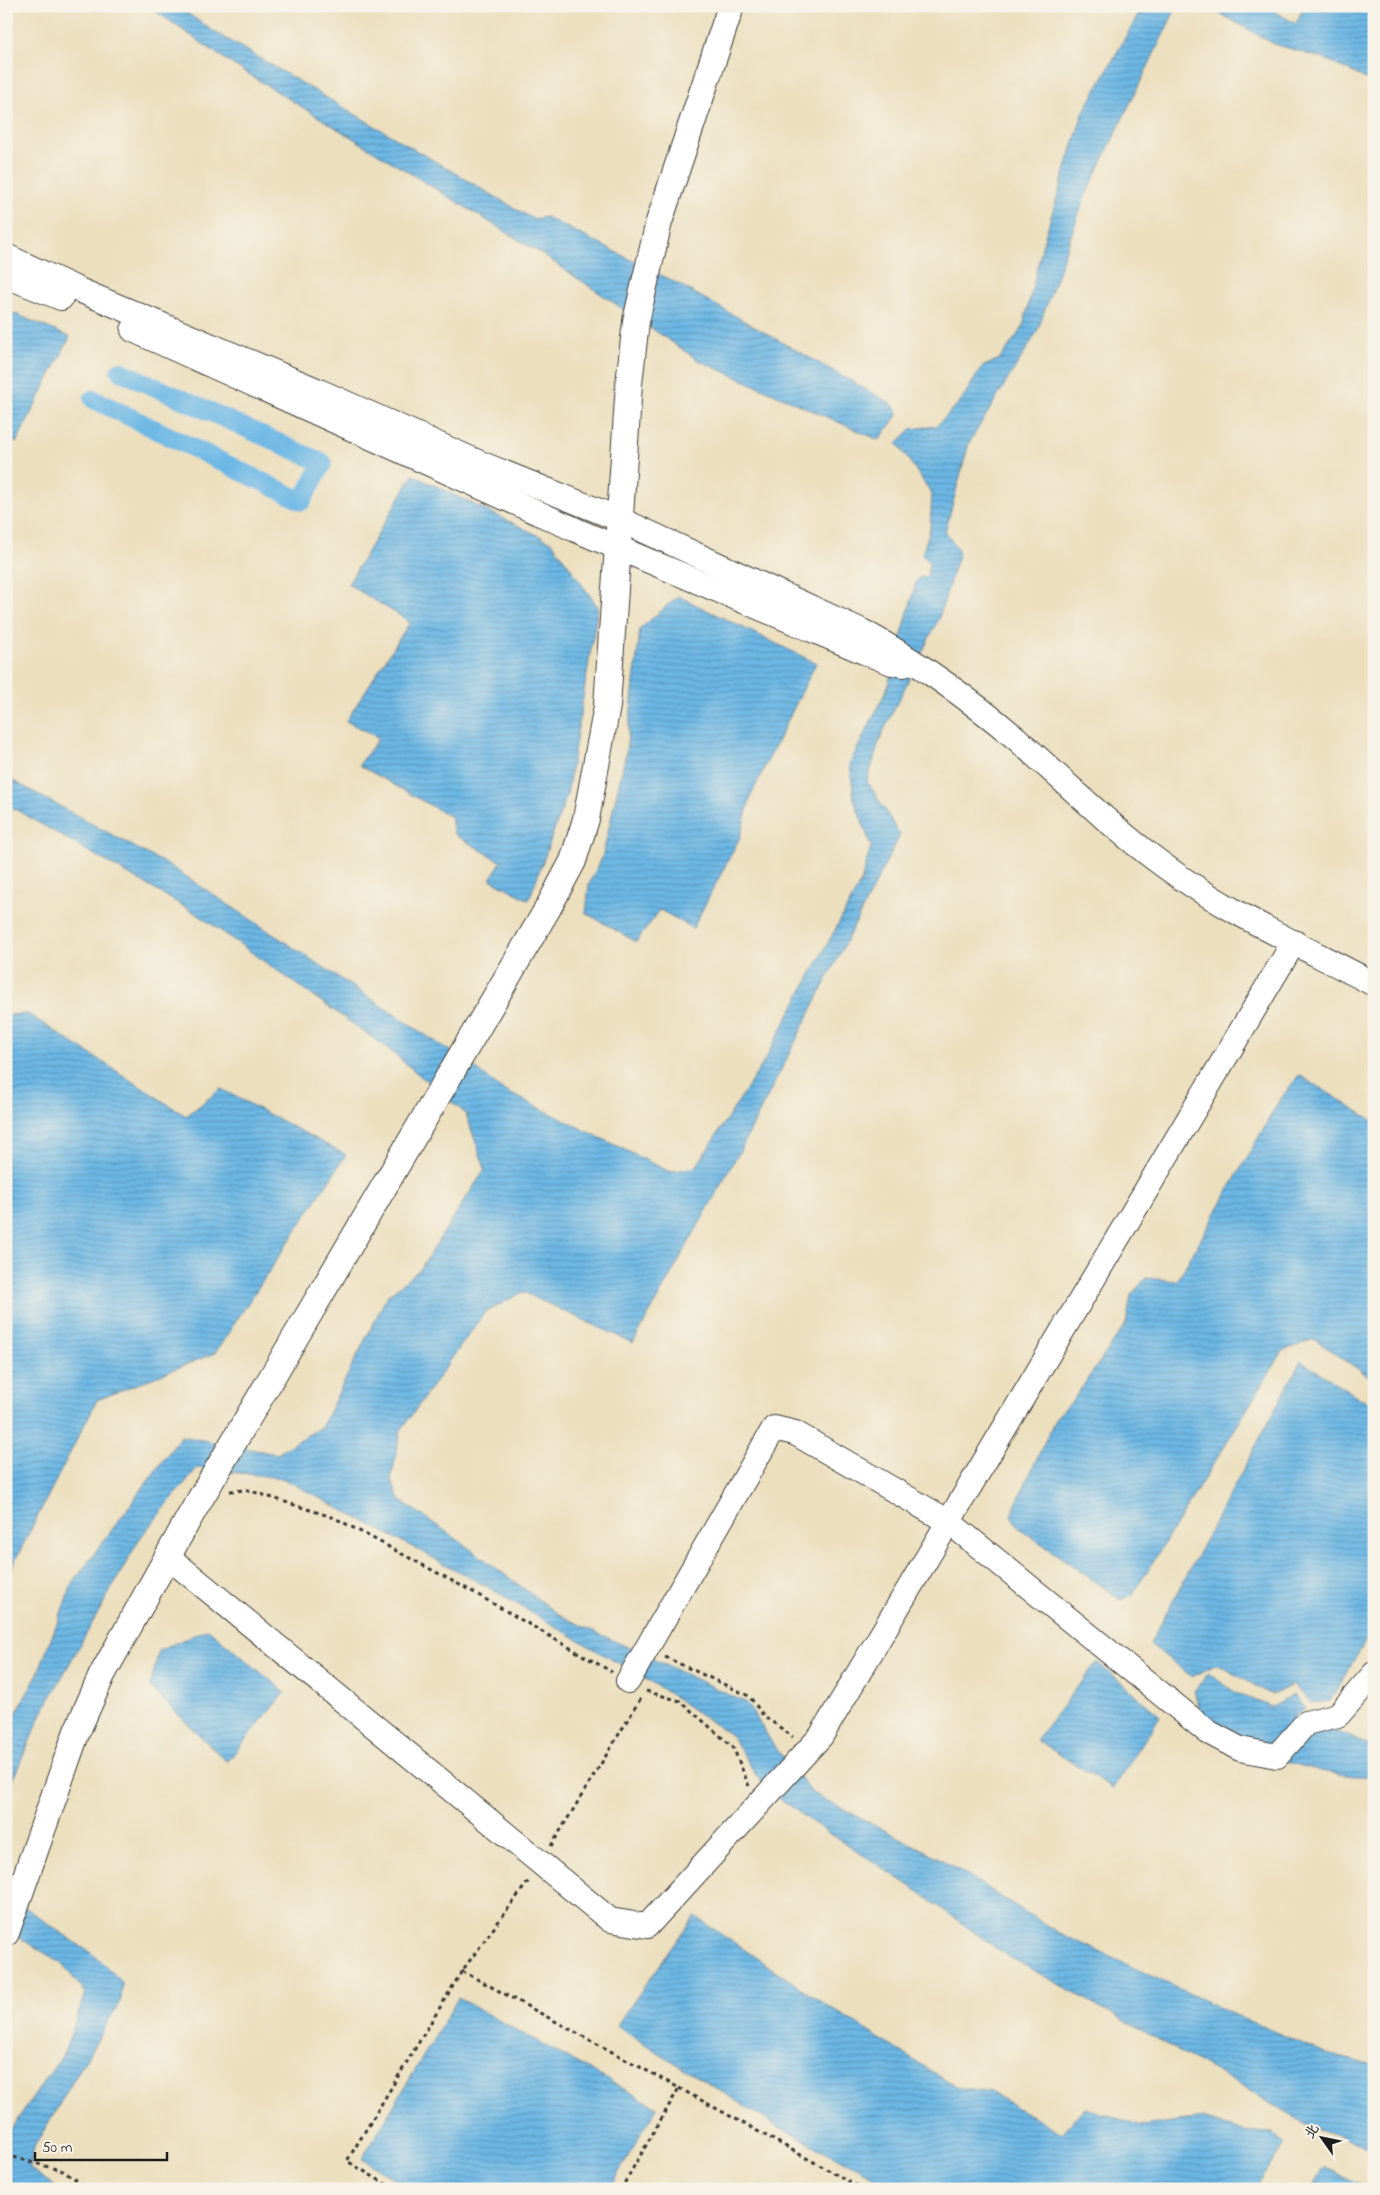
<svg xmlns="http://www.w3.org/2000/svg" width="1380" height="2195" font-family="'Indie Flower','LXGW WenKai TC',sans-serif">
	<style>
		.water { fill: url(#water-rules); stroke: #446a80 }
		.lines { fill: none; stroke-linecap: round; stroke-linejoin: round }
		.canal { stroke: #6cb7e5; stroke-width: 19 }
		.tertiary-casing { stroke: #3b3934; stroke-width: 26 }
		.secondary-casing { stroke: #3b3934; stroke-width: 28 }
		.path { stroke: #3b3934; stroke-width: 3; stroke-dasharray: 4 4; stroke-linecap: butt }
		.tertiary { stroke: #fff; stroke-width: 24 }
		.secondary { stroke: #fff; stroke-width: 26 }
	</style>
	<defs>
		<pattern id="water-rules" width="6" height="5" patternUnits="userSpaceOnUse" patternTransform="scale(1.25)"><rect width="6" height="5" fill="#6cb7e5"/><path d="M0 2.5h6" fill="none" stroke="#5894b9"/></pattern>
	</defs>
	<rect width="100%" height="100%" fill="#f7f3e8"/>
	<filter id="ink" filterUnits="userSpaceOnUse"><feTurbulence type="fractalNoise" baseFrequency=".02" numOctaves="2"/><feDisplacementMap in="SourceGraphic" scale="10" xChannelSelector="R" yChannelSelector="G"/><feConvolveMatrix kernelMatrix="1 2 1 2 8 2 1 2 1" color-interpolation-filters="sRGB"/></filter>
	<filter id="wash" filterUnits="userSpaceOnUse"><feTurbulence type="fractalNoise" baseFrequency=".0096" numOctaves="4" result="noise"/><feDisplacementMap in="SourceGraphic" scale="20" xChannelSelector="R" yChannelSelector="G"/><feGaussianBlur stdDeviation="1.12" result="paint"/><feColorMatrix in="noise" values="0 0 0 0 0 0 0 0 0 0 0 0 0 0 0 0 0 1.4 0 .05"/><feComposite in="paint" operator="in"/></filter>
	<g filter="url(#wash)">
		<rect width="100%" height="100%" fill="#ecdfbe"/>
		<g class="water">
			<polygon points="148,6 177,6 210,29 533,219 546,217 671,280 892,404 898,414 879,440 698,360 545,256 232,64"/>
			<polygon points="1143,6 1177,6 1084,199 1037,332 969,443 945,532 959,551 939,618 881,736 867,781 900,835 743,1145 633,1343 523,1292 484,1313 401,1430 391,1480 400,1500 458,1540 561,1616 747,1703 774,1746 812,1793 939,1858 1057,1932 1244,2019 1328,2054 1374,2066 1374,2149 1313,2128 1233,2081 1006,1955 909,1885 812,1822 763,1786 731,1735 659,1687 486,1586 282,1478 197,1468 140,1538 43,1711 6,1794 6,1732 38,1673 72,1584 181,1436 277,1454 322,1426 387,1296 420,1269 485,1169 466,1114 387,1048 197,914 6,804 6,777 173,868 474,1067 501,1089 670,1172 696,1167 762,1065 861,882 871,846 854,799 850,763 887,689 917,579 927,576 929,562 922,555 930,529 932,494 897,443 911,429 936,426 960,402 982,367 1000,359 1023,327 1043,243 1083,113"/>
			<polygon points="1207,6 1266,6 1296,24 1304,6 1374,6 1374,83 1325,59 1274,44"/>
			<polygon points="6,310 70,337 16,443 6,435"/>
			<polygon points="413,475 552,542 598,607 567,794 529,900 490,879 501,862 454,834 451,817 359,765 379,738 346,721 410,622 348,584"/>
			<polygon points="678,596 816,663 751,795 740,837 693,928 660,910 636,942 586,913 589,884 602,858 626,753 640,629"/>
			<polygon points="28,1014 186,1116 221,1089 346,1155 215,1353 97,1400 6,1578 6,1015"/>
			<polygon points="1299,1075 1374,1121 1374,1380 1314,1339 1283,1351 1133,1594 1121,1600 1018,1527 1011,1515 1056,1417 1073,1400 1126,1324 1131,1295 1146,1278 1177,1281 1279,1101"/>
			<polygon points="1301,1361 1374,1407 1374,1627 1330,1701 1311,1703 1293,1685 1272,1695 1217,1664 1192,1677 1150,1644"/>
			<polygon points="208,1629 285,1692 227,1762 150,1687 159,1650"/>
			<polygon points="1097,1662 1160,1716 1113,1788 1036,1740"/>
			<path d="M1208,1673L1236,1693L1272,1707L1294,1695L1305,1709L1293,1717L1308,1736L1330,1729L1374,1746V1776C1320,1779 1241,1751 1203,1712C1198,1707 1196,1697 1194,1691Z"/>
			<polygon points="6,1894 99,1959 122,1982 121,2000 34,2147 30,2169 59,2189 6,2189 6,2136 64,2053 86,1993 60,1962 6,1930"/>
			<polygon points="695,1916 820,2001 956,2087 990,2092 1062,2133 1085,2108 1142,2126 1203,2118 1244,2131 1271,2133 1285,2143 1255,2189 898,2189 778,2127 616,2026"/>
			<polygon points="458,1998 657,2107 609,2189 410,2189 362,2159"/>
			<polygon points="1324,2167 1370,2189 1313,2189"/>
		</g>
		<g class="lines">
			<polyline class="canal" points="93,399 302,501 323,463 120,371"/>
		</g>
	</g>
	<g filter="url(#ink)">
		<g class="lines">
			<defs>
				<g id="tertiary">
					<path d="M6,256L79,290L319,391L480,463L619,519L862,631C914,659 972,701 1017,739C1065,782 1111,827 1163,865C1226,912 1304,947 1374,984"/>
					<polyline points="6,276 61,298"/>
					<polyline points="133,330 576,530 864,652 892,663 904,665"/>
					<polyline points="167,1556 610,1920 647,1926 821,1736 1294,942"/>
					<polyline points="628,1681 774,1428 795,1433 949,1522 1208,1732 1240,1749 1277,1756 1306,1723 1338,1715 1374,1674"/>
				</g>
				<polyline id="secondary" points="6,1933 77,1731 102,1675 189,1518 548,908 573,861 586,819 607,706 629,384 636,321 659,222 731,6"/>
			</defs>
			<use href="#tertiary" class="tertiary-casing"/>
			<use href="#secondary" class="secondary-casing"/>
			<g class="path">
				<polyline points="230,1491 248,1490 335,1518 473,1592 612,1672"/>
				<polyline points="665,1657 749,1696 763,1715 793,1737"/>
				<polyline points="646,1691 680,1701 733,1747 749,1786"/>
				<polyline points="551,1846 641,1698"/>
				<polyline points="462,1971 679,2088 621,2189"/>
				<polyline points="679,2088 863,2189"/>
				<polyline points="6,2155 63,2171 90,2189"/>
				<polyline points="394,2189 347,2161 462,1971 530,1879"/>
			</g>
			<use href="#tertiary" class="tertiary"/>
			<use href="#secondary" class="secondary"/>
		</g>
	</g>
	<rect width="1380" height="2195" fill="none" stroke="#f7f3e8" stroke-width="25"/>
	<g transform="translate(1322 2138) rotate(303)" stroke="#f7f3e8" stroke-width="4" paint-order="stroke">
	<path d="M0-4L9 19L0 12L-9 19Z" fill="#1c1c1c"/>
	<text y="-8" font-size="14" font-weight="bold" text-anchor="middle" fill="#1c1c1c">北</text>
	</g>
	<path d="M35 2152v8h132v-8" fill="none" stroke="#1c1c1c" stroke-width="2.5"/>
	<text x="42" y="2152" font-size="15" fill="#1c1c1c" stroke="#f7f3e8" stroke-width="4" paint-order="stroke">50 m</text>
</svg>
